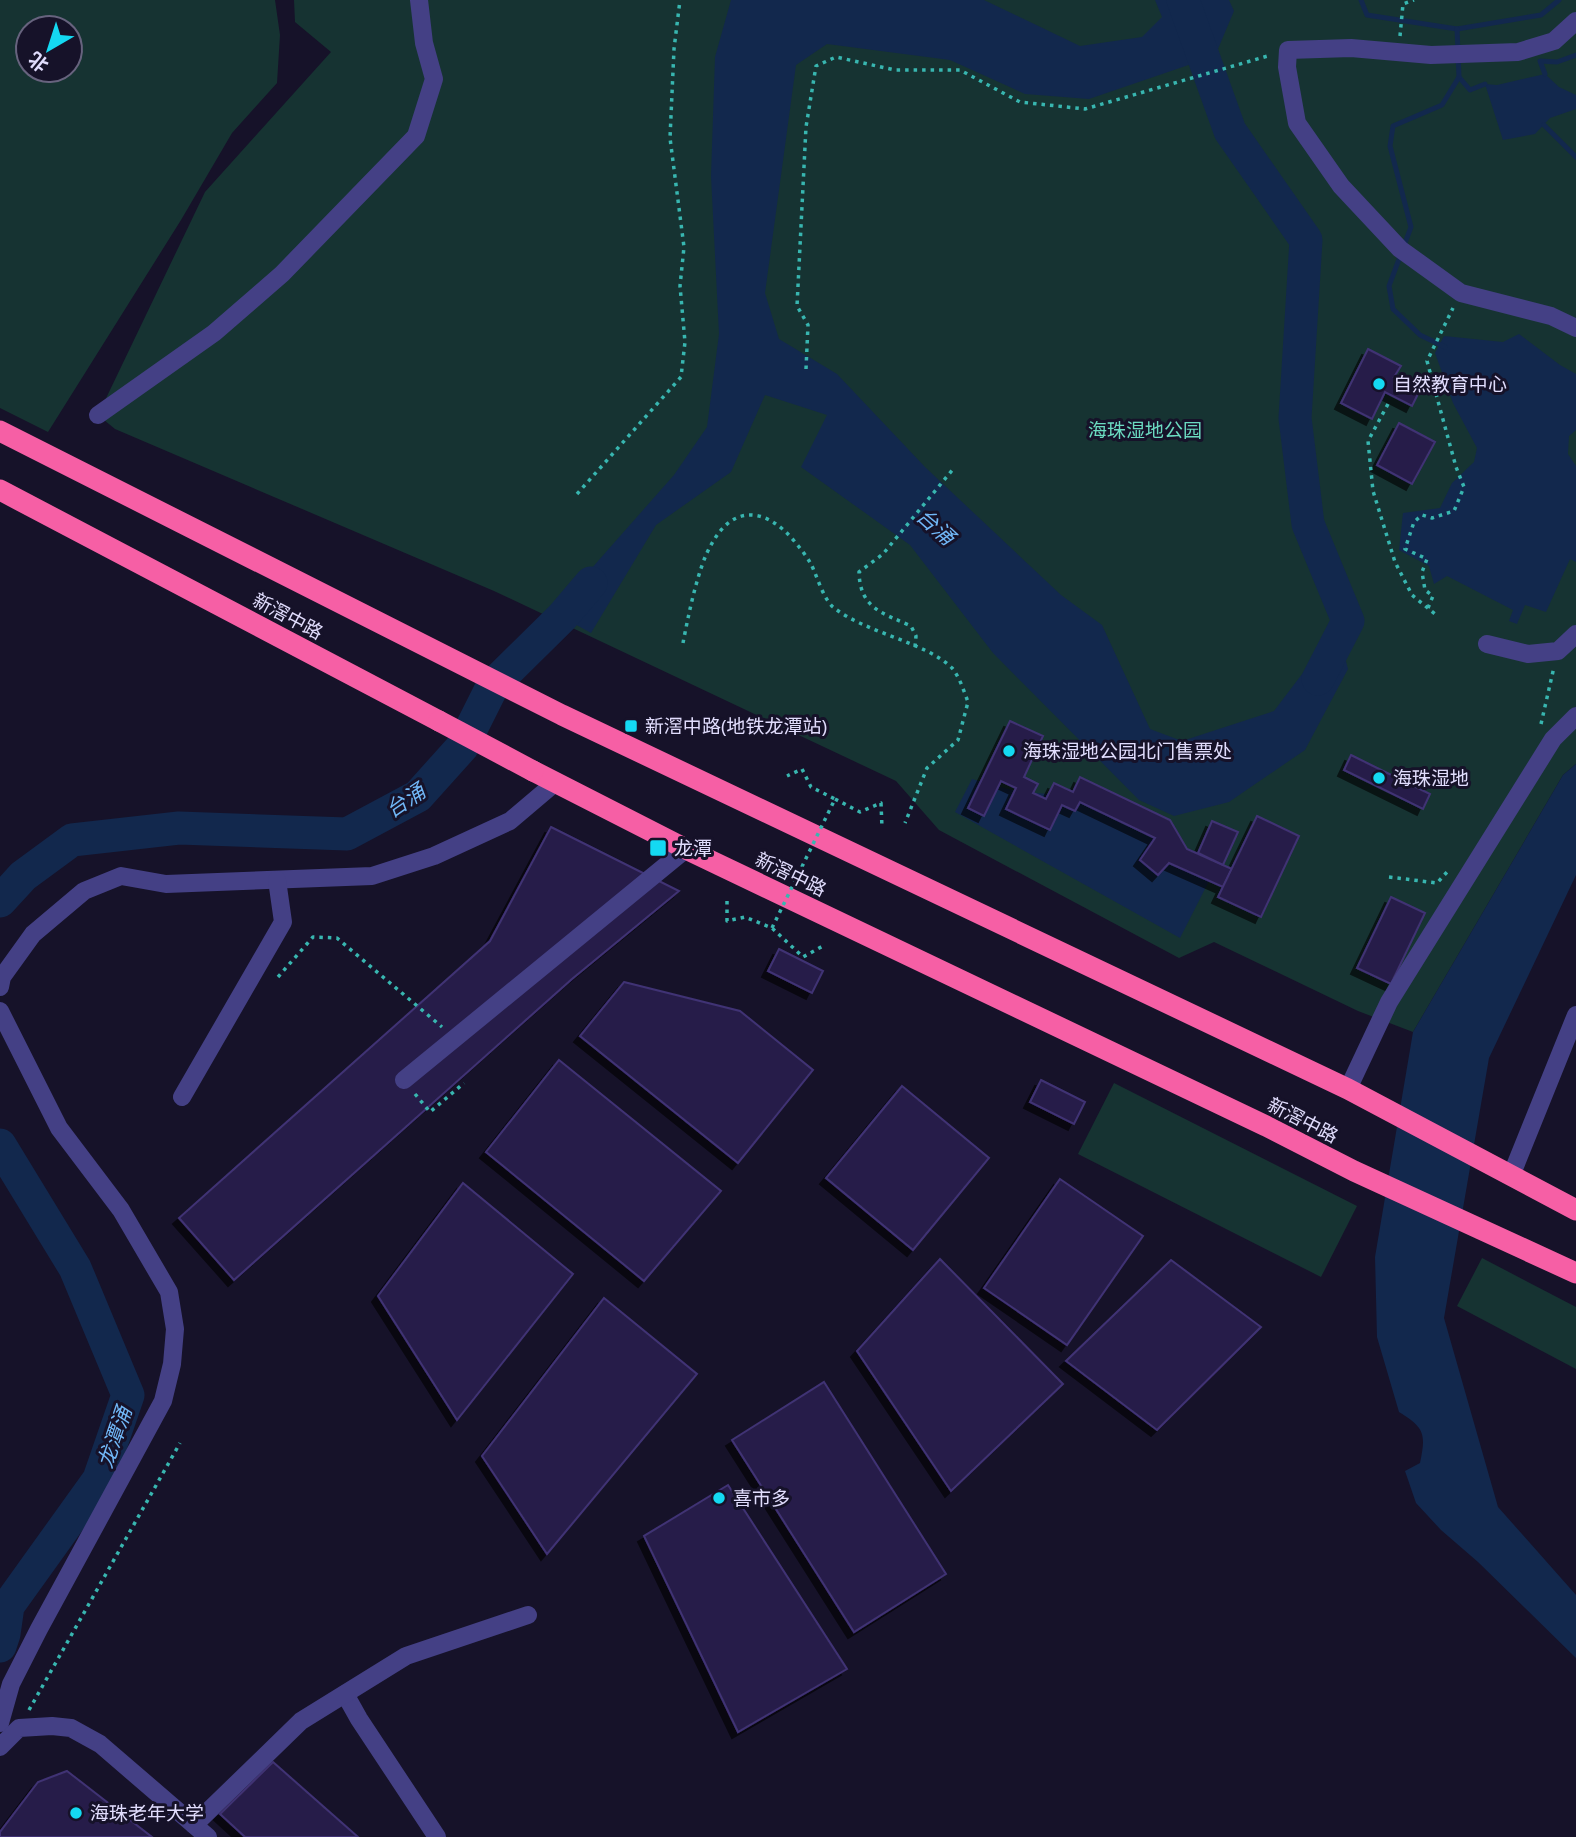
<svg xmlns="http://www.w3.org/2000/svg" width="1576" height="1837" font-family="'Open Sans','Noto Sans SC',sans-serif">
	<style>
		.green { fill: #163332; fill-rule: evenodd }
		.water { fill: #12284d }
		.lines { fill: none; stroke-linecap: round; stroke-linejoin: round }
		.stream { stroke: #12284d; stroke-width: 5 }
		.river { stroke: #12284d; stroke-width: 33 }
		.building { fill: #281f49; stroke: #403374; stroke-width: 2; filter: url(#shadow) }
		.path { stroke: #38b6b0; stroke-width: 3.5; stroke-dasharray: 3.5 5; stroke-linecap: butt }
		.minor { stroke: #444085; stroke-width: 18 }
		.highway { stroke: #f65fa5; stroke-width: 21 }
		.path-bridge { stroke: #38b6b0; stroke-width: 3.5; stroke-dasharray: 3.5 5; stroke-linecap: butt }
		.highway-bridge { stroke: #f65fa5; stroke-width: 21 }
		.poi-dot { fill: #14d9f2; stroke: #161229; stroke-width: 2.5 }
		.labels { text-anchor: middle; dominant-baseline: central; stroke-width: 6; stroke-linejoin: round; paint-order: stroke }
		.poi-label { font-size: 19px; fill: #e1ddfd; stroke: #161229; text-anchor: start }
		.park-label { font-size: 19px; fill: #6bdac0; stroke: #161229 }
		.street-label { font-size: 19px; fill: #e1ddfd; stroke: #161229 }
		.water-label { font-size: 21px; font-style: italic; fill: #71b7f7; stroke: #161229 }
	</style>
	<defs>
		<filter id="shadow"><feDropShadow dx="-6" dy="6" stdDeviation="0" flood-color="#0009"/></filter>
	</defs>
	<rect width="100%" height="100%" fill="#161229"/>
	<g class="green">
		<path d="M0,0H275L280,35L277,83L232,133L181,220L48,432L0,408ZM28,28H70V70H28Z"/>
		<polygon points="294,0 1576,0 1576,764 1563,775 1413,1032 1358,1011 1214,942 1179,958 939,830 896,781 494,591 115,429 98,415 205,192 331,52 295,22"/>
		<polygon points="1114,1083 1357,1206 1321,1277 1078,1154"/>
		<polygon points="1482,1258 1576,1307 1576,1369 1457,1306"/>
	</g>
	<g class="water">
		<polygon points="731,0 984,0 1080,46 1142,37 1162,17 1155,0 1229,0 1234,11 1215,56 1089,99 1025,94 950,60 827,44 796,65 765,293 779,339 837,374 925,467 1061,595 1102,625 1150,729 1182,741 1274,711 1318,653 1340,638 1348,669 1305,750 1229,802 1174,816 1139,800 993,653 910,545 801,467 827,415 765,395 731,472 656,525 591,633 553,612 674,475 707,427 719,334 711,176 715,57"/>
		<polygon points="1545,74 1559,87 1576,95 1576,109 1550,118 1535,134 1503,140 1485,84 1497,85"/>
		<polygon points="1519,334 1560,365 1576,374 1576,430 1569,436 1568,454 1576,466 1576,562 1570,559 1546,612 1525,605 1517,624 1509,621 1513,610 1447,576 1434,584 1429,566 1399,550 1403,513 1440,508 1452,483 1474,462 1477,448 1453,403 1435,353 1444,336 1503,342"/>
		<path d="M1576,764V875L1489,1058L1444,1318L1498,1507L1576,1595V1658L1478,1562L1441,1530L1416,1503L1405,1471L1420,1463C1426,1434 1425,1428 1399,1412L1377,1337L1375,1257L1413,1032L1563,775Z"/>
		<polygon points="972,779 1012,790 1082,798 1159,832 1209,881 1180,938 955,812"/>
	</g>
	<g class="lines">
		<g class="stream">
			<polyline points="1361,0 1367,15 1457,29 1541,15 1559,0"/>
			<polyline points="1545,74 1540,61 1557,62 1576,55"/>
			<polyline points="1459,77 1470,90 1485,84"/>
			<polyline points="1544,125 1576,157"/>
			<polyline points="1445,347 1420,335 1393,309 1389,286 1411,227 1390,146 1393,126 1442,105 1459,77 1457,29"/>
		</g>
		<g class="river">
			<polyline points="1183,0 1230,131 1306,240 1295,418 1308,524 1348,621 1318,679"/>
			<polyline points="0,901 23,876 72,840 179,828 347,834 418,796 462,747 493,685 562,617 591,583"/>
			<polyline points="0,1145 75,1268 128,1395 99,1479 8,1606 4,1634 0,1646"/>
		</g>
	</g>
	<g class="building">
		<polygon points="1368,349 1401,366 1394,377 1420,390 1412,406 1385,392 1372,419 1341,403"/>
		<polygon points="1399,423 1435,442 1412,484 1377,465"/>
		<polygon points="1010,721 1043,736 1024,777 1038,784 1033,793 1046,799 1054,783 1073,792 1080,777 1170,820 1187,849 1232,869 1223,887 1169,863 1158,875 1140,860 1155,838 1080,802 1075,811 1062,805 1050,830 1006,809 1016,788 1001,781 984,816 968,808"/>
		<polygon points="1351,755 1430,794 1423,809 1344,770"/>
		<polygon points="1257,816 1299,836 1261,917 1218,897"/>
		<polygon points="1212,821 1238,832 1223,865 1198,853"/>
		<polygon points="551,827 679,891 572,979 234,1280 179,1218 490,941"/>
		<polygon points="1391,897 1425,913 1391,984 1357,968"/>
		<polygon points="779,949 823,971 812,993 768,971"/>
		<polygon points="624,982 740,1011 813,1070 738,1163 580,1036"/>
		<polygon points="559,1060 721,1191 644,1281 486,1152"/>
		<polygon points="1041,1080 1085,1102 1074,1124 1030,1102"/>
		<polygon points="902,1086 989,1158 913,1250 826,1178"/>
		<polygon points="1060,1179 1143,1236 1067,1345 984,1288"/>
		<polygon points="463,1183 573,1274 457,1420 378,1296"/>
		<polygon points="940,1259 1063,1384 951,1491 857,1351"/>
		<polygon points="1171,1260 1261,1327 1157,1430 1066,1361"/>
		<polygon points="604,1298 697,1374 547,1554 482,1456"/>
		<polygon points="824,1382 946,1574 854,1632 732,1440"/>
		<polygon points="728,1485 847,1669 738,1732 644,1536"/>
		<polygon points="273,1762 358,1837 245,1837 220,1814"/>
		<polygon points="67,1771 152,1837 0,1837 0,1832 38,1782"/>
	</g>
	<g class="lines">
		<g class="path">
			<polyline points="1400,36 1403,4 1414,0"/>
			<polyline points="806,369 808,325 797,306 806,127 816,66 836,57 895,70 960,70 1020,102 1085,109 1271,55"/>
			<polyline points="1388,404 1368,441 1373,491 1395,562 1412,595 1435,614"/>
			<polyline points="577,494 681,377 685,342 680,286 684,247 670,138 674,49 680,0"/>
			<polyline points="1428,608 1433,596 1425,590 1422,572 1427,559 1405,549 1414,522 1422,515 1432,518 1454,511 1464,487 1456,467 1427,361 1453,308"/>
			<path d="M683,643C688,617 698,567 711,545C734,502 768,509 795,542C801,549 807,557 811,564C817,576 823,598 833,607C865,633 926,642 952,668C959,676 964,691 968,702L958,740L927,768L905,823"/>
			<path d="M915,647L916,636L911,626C883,613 860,609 859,572L883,554L954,468"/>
			<polyline points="1541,724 1554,667"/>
			<polyline points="835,799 860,812 881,803 882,828"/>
			<polyline points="1389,877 1437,883 1448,871"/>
			<polyline points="278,977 313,937 337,938 442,1027"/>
			<polyline points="415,1094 430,1112 464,1083"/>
			<polyline points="29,1710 180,1443"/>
		</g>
		<g class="minor">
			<polyline points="1576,21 1554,41 1518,52 1431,55 1351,48 1288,50 1287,67 1297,123 1341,186 1400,249 1461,293 1551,316 1576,328"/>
			<polyline points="98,415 214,333 282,274 416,136 434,79 424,43 419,0"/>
			<polyline points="1487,644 1528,654 1558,651 1576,634"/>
			<polyline points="0,987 2,977 33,934 84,891 121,876 166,884 372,876 434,856 510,821 556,782"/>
			<polyline points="0,1011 59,1128 121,1210 169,1292 175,1329 172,1364 163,1401 39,1629 11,1684 0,1723"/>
			<polyline points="404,1080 686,849"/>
			<polyline points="1348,1089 1389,1002 1553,739 1576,716"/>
			<polyline points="182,1097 283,922 277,880"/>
			<polyline points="1511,1176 1576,1015"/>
			<polyline points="345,1694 359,1719 437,1837"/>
			<polyline points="0,1747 19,1728 52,1726 71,1728 100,1744 208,1837"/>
			<polyline points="194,1825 301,1721 406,1656 528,1615"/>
		</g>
		<g class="highway">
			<polyline points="0,431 562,715 1348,1089 1576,1210"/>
			<polyline points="0,490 439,721"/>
			<polyline points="533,771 686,849 1266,1126 1354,1171 1576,1273"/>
		</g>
		<g class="path-bridge">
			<polyline points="727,901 727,921 745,917 772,928 803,957 823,946"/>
			<polyline points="772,928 835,799 811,787 802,769 787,776"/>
		</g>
		<polyline class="highway-bridge" points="439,721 533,771"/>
	</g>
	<g class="poi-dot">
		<circle cx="1379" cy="384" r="7"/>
		<rect x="624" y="719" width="14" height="14" rx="3.5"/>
		<circle cx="1009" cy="751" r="7"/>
		<circle cx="1379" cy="778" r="7"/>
		<rect x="649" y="839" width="18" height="18" rx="3.5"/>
		<circle cx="719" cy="1498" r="7"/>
		<circle cx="76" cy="1813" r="7"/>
	</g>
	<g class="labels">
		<g class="poi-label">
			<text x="1393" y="384">自然教育中心</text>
			<text x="645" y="726">新滘中路(地铁龙潭站)</text>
			<text x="1023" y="751">海珠湿地公园北门售票处</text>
			<text x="1393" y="778">海珠湿地</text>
			<text x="674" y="848">龙潭</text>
			<text x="733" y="1498">喜市多</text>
			<text x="90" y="1813">海珠老年大学</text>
		</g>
		<g class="park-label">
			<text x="1145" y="430">海珠湿地公园</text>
		</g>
		<g class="street-label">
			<text transform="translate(288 616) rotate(28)">新滘中路</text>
			<text transform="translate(791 874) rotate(26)">新滘中路</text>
			<text transform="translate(1303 1120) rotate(27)">新滘中路</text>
		</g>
		<g class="water-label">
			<text transform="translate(936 526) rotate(42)">台涌</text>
			<text transform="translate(405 800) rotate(-34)">台涌</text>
			<text transform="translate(114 1437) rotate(-71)">龙潭涌</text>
		</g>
	</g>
	<g transform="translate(49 49) rotate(219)"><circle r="33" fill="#161229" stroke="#67637e" stroke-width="2"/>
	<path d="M0-5L12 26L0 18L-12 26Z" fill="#14d9f2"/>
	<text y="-10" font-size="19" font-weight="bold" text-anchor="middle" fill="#e1ddfd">北</text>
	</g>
</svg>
